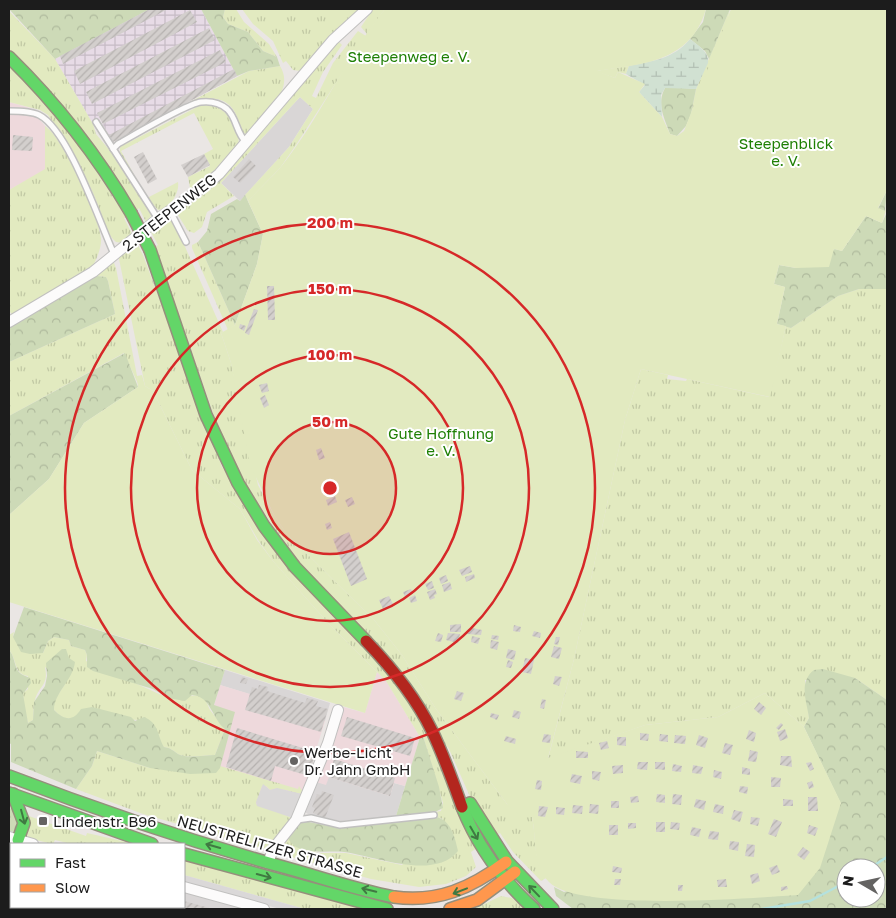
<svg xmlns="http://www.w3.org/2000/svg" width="896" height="918" font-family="'Golos Text',sans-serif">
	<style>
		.residential { fill: #d9d6d6 }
		.commercial { fill: #eed9dc }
		.industrial { fill: url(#industrial-grid) }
		.grass { fill: url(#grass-tufts) }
		.forest { fill: url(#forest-crowns); fill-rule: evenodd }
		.wetland { fill: url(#wetland-marsh) }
		.garden { fill: #e2eac0 }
		.parking { fill: #dad8d8 }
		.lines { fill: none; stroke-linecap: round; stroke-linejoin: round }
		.stream { stroke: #b4e1de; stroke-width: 2.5 }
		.building { fill: url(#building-hatch) }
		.lane-casing { stroke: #c1c0bf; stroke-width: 8 }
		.street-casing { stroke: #c1c0bf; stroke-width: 12 }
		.fast-casing { stroke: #958f7c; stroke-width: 14 }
		.slow-casing { stroke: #958f7c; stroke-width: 14 }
		.jam-casing { stroke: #958f7c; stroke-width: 14 }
		.lane { stroke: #fcfbfb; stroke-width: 5 }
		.street { stroke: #fcfbfb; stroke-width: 10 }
		.fast { stroke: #63d668; stroke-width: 11 }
		.slow { stroke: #ff974d; stroke-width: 11 }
		.jam { stroke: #b3261e; stroke-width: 11 }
		.fast-bridge-casing { stroke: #a08c81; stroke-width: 14; stroke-linecap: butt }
		.fast-bridge { stroke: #63d668; stroke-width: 11 }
		.oneway { stroke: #407942 }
		.ring { fill: none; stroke: #d62828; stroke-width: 2.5 }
		.poi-dot { fill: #646362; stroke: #fff; stroke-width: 2 }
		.labels { text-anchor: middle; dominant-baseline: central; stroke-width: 4; stroke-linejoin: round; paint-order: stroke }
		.park-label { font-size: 15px; fill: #1e7f04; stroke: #fff }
		.street-label { font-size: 15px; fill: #1c1c1c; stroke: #fff }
		.poi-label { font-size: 15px; fill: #1c1c1c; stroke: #fff; text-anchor: start }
		.centre { fill: #d62828; stroke: #fff; stroke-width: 2.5 }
		.ring-label { font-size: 15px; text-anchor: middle; font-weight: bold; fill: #d62828; stroke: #fff; stroke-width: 4; stroke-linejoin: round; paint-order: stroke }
	</style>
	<defs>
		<pattern id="industrial-grid" width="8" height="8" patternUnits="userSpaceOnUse" patternTransform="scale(1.25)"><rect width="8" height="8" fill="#e7dbe6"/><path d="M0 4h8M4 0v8" fill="none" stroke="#c6bbc5"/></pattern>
		<pattern id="grass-tufts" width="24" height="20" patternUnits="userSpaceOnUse" patternTransform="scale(1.25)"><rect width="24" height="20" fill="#e2eac0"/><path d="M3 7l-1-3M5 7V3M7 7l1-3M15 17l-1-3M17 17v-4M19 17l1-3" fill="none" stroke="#c1c8a4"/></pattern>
		<pattern id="forest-crowns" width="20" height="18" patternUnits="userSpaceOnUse" patternTransform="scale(1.25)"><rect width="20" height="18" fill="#cddab7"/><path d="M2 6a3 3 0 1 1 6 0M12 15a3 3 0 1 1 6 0" fill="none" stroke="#afba9d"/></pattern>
		<pattern id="wetland-marsh" width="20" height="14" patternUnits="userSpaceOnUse" patternTransform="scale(1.25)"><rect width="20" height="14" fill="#d1e1d2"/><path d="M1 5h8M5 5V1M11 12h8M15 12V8" fill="none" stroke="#b3c0b4"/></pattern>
		<pattern id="building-hatch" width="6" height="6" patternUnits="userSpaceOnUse" patternTransform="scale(1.25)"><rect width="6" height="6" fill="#d3cfcd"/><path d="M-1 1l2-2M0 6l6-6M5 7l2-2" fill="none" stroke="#b5b1af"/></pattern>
	</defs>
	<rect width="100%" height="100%" fill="#eae6e4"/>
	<g class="residential">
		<polygon points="300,97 313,109 289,147 240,201 221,183"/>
		<polygon points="225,670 330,703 325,721 248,699 249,694 220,685"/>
		<polygon points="329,777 390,796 394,783 405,786 396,816 341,821 308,814 305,812 307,803 316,782"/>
		<polygon points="184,891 248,909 37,909 37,907 184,907"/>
	</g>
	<g class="commercial">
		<polygon points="9,102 30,108 45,126 46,147 45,170 9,190"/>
		<polygon points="377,672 386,681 420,737 405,786 394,783 390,796 329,777 326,785 316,782 331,750 343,707 365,713"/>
		<polygon points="220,685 250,694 249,699 325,721 303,792 264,849 220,768 214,706"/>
	</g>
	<polygon class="industrial" points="150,9 201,9 237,76 113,142 100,120 93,124 55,59"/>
	<g class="grass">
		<polygon points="225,9 236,9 244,22 269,44 277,57 263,51 248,32 228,24 223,17"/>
		<polygon points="242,9 362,9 340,26 301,71 293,70 286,61 283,63 273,41 253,24"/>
		<polygon points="373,9 385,9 367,34 361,27"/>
		<polygon points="730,9 727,22 691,114 696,89"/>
		<polygon points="9,11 55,59 93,124 96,134 116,158 149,209 151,216 146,222 139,208 137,210 9,50"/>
		<polygon points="358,31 366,36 296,145 280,168 248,201 245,195 289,147 313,109 300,97 221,183 234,196 207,212 202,227 194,233 188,231 176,212 338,41 342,45 323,72 312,96 316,98 333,63"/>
		<path d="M9,64L76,140L126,217L124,218L132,234L123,243L116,242C107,235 104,221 100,211C88,176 68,145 48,115L40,110L9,102Z"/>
		<path d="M280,66C296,91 262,117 247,135L241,131C228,56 151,134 117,140L249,71Z"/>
		<polygon points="629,66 626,74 618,72 615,78 595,71"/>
		<path d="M201,105C214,105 224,108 231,120C234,126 241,138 238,145C231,161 208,178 194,189L190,188L188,177L210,166L204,154L213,149L194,113L121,151L147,198L178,182C180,193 169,210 158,210L146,197L120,155V147Z"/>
		<path d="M45,126C62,136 99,216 101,238C102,247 96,262 90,270L12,315L9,310V190L45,169Z"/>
		<path d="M167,218L174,222L223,332L221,333L231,363L258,485L274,515L286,533L375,621L402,655L436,709L507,804L532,817C537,842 532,855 546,878L541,881L513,852L500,833L494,836L471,799L449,749L290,552L246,485L220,433L155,247L158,245L150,230Z"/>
		<polygon points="136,241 143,255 222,467 398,687 421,722 477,848 471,852 476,867 466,876 446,884 419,887 371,879 280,854 280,849 288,838 318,853 346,853 402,865 443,819 436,817 435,812 441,811 443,803 423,736 420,737 386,681 330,625 273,561 258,540 240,509 192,470 153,391 145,386 119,259 119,256"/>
		<polygon points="198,242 235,325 228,330 192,248 192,245"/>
		<polygon points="111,263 114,263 116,268 139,386 124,353 9,416 9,362 115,314 108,281 106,277 97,276"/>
		<polygon points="859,289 887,289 887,700 855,678 805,680 809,718 804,727 765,693 718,717 645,725 548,759 574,659 625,420 641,369 668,375 667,379 686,381 687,379 769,397 786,326 791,328 838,296"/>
		<path d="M14,632L13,637L43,653L48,641L54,637L69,640L71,646L85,650L87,655L86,661L168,698L199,695L205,699L210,710L225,729L215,755C204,755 188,759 178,754C172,750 171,748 164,747L139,720L76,717C66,721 61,717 54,710V701L65,684L45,667C49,686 39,685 35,700C33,706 34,713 33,720L28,723C26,714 23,702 23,693L28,689V676C13,674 17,658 9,650V635Z"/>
		<path d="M97,751L150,768L220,766L298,789L299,786L303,792L302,794C291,793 281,786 270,790L266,786H262L256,804L293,818L283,830L264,849L143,814L76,789L92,766Z"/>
		<polygon points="29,816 86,836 87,833 135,844 71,844 55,840 53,844 27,838"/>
		<polygon points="184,858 371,909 305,909 184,875"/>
		<polygon points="501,896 512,898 526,909 474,909"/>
	</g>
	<g class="forest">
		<polygon points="9,9 150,9 55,59"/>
		<polygon points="201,9 225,9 223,17 228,24 248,32 263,51 277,57 280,66 249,71 237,76"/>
		<polygon points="706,9 730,9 709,59 705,51 690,39 703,22"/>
		<path d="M671,87L696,89L691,114L686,126L677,136L670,134C665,119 656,104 665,88Z"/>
		<polygon points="887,190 885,211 878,209"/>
		<polygon points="245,195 263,234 257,264 235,325 198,242 207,231 211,214 237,199 240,201"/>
		<polygon points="887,212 887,289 859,289 838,296 791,328 777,324 785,287 774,284 779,265 796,268 835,249 842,251 866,216 882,223"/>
		<polygon points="97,276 106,277 108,281 115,314 9,362 9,328"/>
		<polygon points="125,353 138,387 84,423 49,479 9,515 9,416"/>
		<path d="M24,607L225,670L214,705L235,712L220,768L216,773L190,774L150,768L97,751L92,766L76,789L11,762V744L9,743V650C16,657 13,670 23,675C25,676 28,677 30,678L31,683L23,694L28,723L33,720L34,702L45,686L47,676L46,663L62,649H66L69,658L75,662C73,680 54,693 54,710C64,720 73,722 81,709L92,707L131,717L135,721L144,717C159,723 157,735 164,747C171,748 172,750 178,754C188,759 204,755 215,755L225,729C212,719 211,696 192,695L185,701L168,698L153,689L93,671L87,667V655L85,650L71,646L69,640L54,637L48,641L43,653L30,654L21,652L13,637Z"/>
		<path d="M823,669L855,678L887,700V909H573L556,896L554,887L564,892L841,804L804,727L809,718C807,702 798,682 814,670ZM846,868H876V898H846Z"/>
		<polygon points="423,736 439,787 443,808 435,812 396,816 420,737"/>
		<polygon points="9,808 16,810 21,821 15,832 9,831"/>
		<path d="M436,817C451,820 455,837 458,851C434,881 375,856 344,852C328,850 297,857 288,838L299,823L304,821L339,828Z"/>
	</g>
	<path class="wetland" d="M690,39C697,45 710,52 708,63L696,89L665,88L661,95L662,117L639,92L645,85L626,74L629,66C652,61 674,59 690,39Z"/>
	<g class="garden">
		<path d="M385,9H706C691,62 643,64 597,71L615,78L618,72L645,84L639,92L662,117L670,134L677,136L684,131L731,9H887V190L878,208L885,211L887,207L882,223L866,216L842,251L834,249L829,267L796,268L779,265L774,284L785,287L777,324L786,326L770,397L641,369L625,420L574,659L548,758L645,725L718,717L765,693L804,727L841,803L820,868L798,895C752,898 578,912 549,882C531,863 537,840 532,817L520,816L507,804L436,709L402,655L375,621L286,533L274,515L250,465L231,363L221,333L235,325L257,264L263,234L248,201C258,190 270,179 280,168C320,119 345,58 385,9Z"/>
		<polygon points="142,375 145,386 153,391 192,470 240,509 257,540 273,561 330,625 377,672 365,713 9,602 9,515 49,479 84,423 138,387 137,376"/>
	</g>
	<g class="parking">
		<polygon points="263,784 270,790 277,788 302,794 293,818 257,806 256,802"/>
		<polygon points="184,875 305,909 280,909 184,882"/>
	</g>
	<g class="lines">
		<g class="stream">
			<polyline points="870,868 887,857"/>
			<polyline points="762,909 810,901 846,882"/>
		</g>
	</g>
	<g class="building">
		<polygon points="150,9 168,9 63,64 60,56"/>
		<polygon points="190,10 197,22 80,84 74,71"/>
		<polygon points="209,28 215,40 92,104 86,92"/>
		<polygon points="220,50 226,62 103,124 97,113"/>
		<polygon points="234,69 237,76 113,142 109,135"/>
		<polygon points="13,135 33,137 32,151 12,150"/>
		<polygon points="143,152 157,179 148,184 134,157"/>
		<polygon points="204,154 210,165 188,177 181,165"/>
		<polygon points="249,159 256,166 240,183 233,177"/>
		<polygon points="267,286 274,286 275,320 268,320"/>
		<polygon points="254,309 258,310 249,335 245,333"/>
		<polygon points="240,324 246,326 244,331 239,328"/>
		<polygon points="267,383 269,391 262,393 259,385"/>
		<polygon points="265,395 269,405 264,408 260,398"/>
		<polygon points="321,448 325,458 319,460 316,450"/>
		<polygon points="335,496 337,502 328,506 326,500"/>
		<polygon points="352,497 355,504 348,507 345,500"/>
		<polygon points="330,522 332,528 327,530 325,524"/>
		<polygon points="349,532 367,579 351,586 333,539"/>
		<polygon points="470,566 472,572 462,576 459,570"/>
		<polygon points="474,574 475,578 466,582 465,577"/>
		<polygon points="446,575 448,581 441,584 439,578"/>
		<polygon points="432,581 434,588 428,590 425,584"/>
		<polygon points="450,582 452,589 444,592 442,585"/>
		<polygon points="411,589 413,594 405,597 403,592"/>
		<polygon points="435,589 437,594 434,595 435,598 430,600 427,592"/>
		<polygon points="415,595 417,601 411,603 409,598"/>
		<polygon points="389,596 393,604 383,609 379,600"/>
		<polygon points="461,624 461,632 450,632 450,625"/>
		<polygon points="514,625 521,627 520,632 513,631"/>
		<polygon points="472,628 482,630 481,635 467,634 468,629"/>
		<polygon points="534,631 541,633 540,638 532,636"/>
		<polygon points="438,633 443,635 441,642 435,641"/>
		<polygon points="448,633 460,634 458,643 446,640"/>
		<polygon points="492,635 499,636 498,640 491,639"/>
		<polygon points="472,636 480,638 478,644 471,642"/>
		<polygon points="556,637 560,637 558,645 554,644"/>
		<polygon points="491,640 499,642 497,650 490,648"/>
		<polygon points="554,646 562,648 559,659 551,657"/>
		<polygon points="508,649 516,651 514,660 506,658"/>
		<polygon points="525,658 534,660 531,674 522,672"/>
		<polygon points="508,660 513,662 511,668 506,667"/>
		<polygon points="555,676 562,677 559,686 553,684"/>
		<polygon points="242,677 248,679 246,684 240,683"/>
		<polygon points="259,685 268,687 267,691 305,703 307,698 318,701 316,706 328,709 321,732 245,710 252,687 258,689"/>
		<polygon points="457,691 464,693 461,701 454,699"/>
		<polygon points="542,699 546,700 544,709 540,708"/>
		<polygon points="759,702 766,708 761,715 754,709"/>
		<polygon points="514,710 521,712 519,719 512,717"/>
		<polygon points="491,713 499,715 497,720 490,717"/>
		<polygon points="347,717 415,738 410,756 341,736"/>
		<polygon points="781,723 783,725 779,730 776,728"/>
		<polygon points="237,728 316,752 309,776 275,766 271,781 226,767"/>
		<polygon points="785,729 788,738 780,741 777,732"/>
		<polygon points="749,730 756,733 754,742 746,739"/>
		<polygon points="640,733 649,734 648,741 640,740"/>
		<polygon points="544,734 551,735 550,743 542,742"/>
		<polygon points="660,734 668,735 668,742 659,741"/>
		<polygon points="675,735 686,736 685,744 674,743"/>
		<polygon points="699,735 708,738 705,748 696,745"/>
		<polygon points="506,736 516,739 515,744 504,741"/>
		<polygon points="617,737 626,737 626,746 617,745"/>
		<polygon points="607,741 609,748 601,750 599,743"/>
		<polygon points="725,743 733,745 730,755 722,753"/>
		<polygon points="750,750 758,752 756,762 748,761"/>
		<polygon points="576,751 588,752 588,758 576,758"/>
		<polygon points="781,756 791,756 792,767 780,765"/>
		<polygon points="334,759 395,778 390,796 329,777"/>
		<polygon points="638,762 648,762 647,770 637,769"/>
		<polygon points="655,762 665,762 665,770 655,769"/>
		<polygon points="811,762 814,769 810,771 806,763"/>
		<polygon points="673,764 682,766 681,772 672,771"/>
		<polygon points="623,765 623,773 613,774 612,766"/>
		<polygon points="693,765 703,767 701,774 692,773"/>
		<polygon points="742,767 750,769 750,775 742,774"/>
		<polygon points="714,770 722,772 721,779 713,777"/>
		<polygon points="592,771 601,772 599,781 592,779"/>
		<polygon points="572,774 582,776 580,784 570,782"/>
		<polygon points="771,777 781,778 780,787 771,787"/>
		<polygon points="537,780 542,781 541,790 535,789"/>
		<polygon points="812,781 814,787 809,789 807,783"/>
		<polygon points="740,786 748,787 747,794 739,792"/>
		<polygon points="322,791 334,795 325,818 313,813 315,808 312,807 317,794 321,795"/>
		<polygon points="657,794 665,795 665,803 656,802"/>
		<polygon points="673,794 682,795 681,805 672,804"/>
		<polygon points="638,796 639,802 631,803 630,797"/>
		<polygon points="808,797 817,797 818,811 808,811"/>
		<polygon points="696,799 706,801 704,810 694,807"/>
		<polygon points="783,799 793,800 793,806 783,806"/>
		<rect x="611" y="801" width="8" height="7"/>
		<polygon points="590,804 599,805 598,814 589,813"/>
		<polygon points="715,804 724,806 723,814 713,812"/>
		<polygon points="573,805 583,806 582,814 572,813"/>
		<polygon points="539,806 548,807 545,817 538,816"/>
		<polygon points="556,807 565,808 564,815 556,814"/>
		<polygon points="734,810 743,812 740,822 731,819"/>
		<polygon points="751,817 760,818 758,826 750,824"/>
		<polygon points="774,819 782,822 776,837 768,834"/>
		<rect x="656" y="822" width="9" height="10"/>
		<polygon points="671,822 680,823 679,830 670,829"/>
		<polygon points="628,823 636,823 636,828 628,829"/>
		<rect x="609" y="825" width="9" height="10"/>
		<polygon points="809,825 818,828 815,836 807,833"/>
		<polygon points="692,827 701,829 699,837 690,835"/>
		<polygon points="710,831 719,832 718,840 708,839"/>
		<polygon points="730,841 739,842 738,851 729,849"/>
		<polygon points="747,844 755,845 754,857 745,856"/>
		<polygon points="803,847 810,852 804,860 797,855"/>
		<polygon points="9,849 11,850 11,868 9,867"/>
		<polygon points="777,865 780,872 772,875 769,868"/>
		<polygon points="613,866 622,868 621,873 612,872"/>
		<polygon points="758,873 760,881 752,884 750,875"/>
		<polygon points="615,879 621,879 620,885 614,885"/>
		<polygon points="726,879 727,887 718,887 717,880"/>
		<polygon points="678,885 683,885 682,891 678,891"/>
		<polygon points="787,886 788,889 781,891 781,887"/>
		<polygon points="184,901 213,909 152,907 184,907"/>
	</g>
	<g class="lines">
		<defs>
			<g id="lane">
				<path d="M9,111C18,111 31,111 39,115C69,130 100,224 114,254"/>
				<polyline points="96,122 158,219"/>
				<path d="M113,149L118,144C134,135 186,104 201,102C210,101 220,103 227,109C237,118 236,133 246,142"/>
				<polyline points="170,211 186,242"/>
				<polyline points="297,820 311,818 340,825 434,815"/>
				<polyline points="9,877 11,878"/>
				<polyline points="9,902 11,901"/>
			</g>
			<g id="street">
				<polyline points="9,322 93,272 158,219 202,188 219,174 333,40 367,9"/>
				<polyline points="9,837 33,844"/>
				<polyline points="268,863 273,849 296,820 328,743 338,710"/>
				<polyline points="184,887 264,909"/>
			</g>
			<g id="fast">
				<path d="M9,57C57,104 97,155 131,213"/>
				<polyline points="150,250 206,415 238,483 264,526 295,567 366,641"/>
				<path d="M9,776C100,811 193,842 287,868C323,878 358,890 394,897"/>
				<polyline points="9,793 152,844"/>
				<polyline points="13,794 24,823 18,840"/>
				<polyline points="470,803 507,861 553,909"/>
				<path d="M462,807C478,847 502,880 534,909"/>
				<polyline points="184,854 387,909"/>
			</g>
			<g id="slow">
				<path d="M394,897C438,903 471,888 506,862"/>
				<polyline points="450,909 477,900 515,872"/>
			</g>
			<path id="jam" d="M366,641C392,668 416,698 432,731C444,756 453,782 462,807"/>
		</defs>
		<use href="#lane" class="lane-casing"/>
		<use href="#street" class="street-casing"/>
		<use href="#fast" class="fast-casing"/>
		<use href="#slow" class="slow-casing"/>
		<use href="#jam" class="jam-casing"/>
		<use href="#lane" class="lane"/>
		<use href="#street" class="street"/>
		<use href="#fast" class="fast"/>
		<use href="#slow" class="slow"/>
		<use href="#jam" class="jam"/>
		<defs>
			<polyline id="fast-bridge" points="131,213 150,250"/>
		</defs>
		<use href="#fast-bridge" class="fast-bridge-casing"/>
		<use href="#fast-bridge" class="fast-bridge"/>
	</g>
	<defs><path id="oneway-shaft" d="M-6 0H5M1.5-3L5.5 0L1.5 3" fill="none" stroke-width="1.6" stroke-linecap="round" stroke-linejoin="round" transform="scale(1.25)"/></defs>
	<g class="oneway">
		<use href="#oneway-shaft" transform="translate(23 817) rotate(75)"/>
		<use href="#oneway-shaft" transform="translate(474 833) rotate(60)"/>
		<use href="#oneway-shaft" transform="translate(213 846) rotate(-164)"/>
		<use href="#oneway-shaft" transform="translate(264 876) rotate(15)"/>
		<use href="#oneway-shaft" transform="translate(369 890) rotate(-166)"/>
		<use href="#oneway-shaft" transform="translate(460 891) rotate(159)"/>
		<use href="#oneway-shaft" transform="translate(534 891) rotate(-134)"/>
	</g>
	<circle cx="330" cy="488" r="66" fill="#d62828" fill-opacity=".12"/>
	<g class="ring">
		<circle cx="330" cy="488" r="66"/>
		<circle cx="330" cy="488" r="133"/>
		<circle cx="330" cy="488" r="199"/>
		<circle cx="330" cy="488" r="265"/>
	</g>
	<g class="poi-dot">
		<circle cx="294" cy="761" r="5"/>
		<rect x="38" y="816" width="10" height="10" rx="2.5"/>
	</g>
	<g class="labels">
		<g class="park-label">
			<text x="409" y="56">Steepenweg e. V.</text>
			<text x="786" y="143">Steepenblick<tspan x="786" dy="17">e. V.</tspan></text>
			<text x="441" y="433">Gute Hoffnung<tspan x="441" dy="17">e. V.</tspan></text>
		</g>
		<g class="street-label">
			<text transform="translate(169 212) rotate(-38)">2.STEEPENWEG</text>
			<text transform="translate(270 846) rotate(16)">NEUSTRELITZER STRASSE</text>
		</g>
		<g class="poi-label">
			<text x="304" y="752">Werbe-Licht<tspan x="304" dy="17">Dr. Jahn GmbH</tspan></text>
			<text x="53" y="821">Lindenstr. B96</text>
		</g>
	</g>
	<circle cx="330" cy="488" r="8" class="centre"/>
	<g class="ring-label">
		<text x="330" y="228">200 m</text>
		<text x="330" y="294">150 m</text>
		<text x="330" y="360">100 m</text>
		<text x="330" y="427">50 m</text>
	</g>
	<rect width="896" height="918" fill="none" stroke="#1c1c1c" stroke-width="20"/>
	<rect x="10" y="843" width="175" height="65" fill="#ffffff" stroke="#a4a4a4"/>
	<rect x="20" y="859" width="25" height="8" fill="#63d668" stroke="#a4a4a4"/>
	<text x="55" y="868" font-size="15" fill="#1c1c1c">Fast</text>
	<rect x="20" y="884" width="25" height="8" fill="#ff974d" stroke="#a4a4a4"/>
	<text x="55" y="893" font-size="15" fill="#1c1c1c">Slow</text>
	<g transform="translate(861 883) rotate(279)"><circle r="24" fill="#ffffff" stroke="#a4a4a4"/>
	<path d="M0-4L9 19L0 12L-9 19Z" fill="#646362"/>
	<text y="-8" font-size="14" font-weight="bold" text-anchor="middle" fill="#1c1c1c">N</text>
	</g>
</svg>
